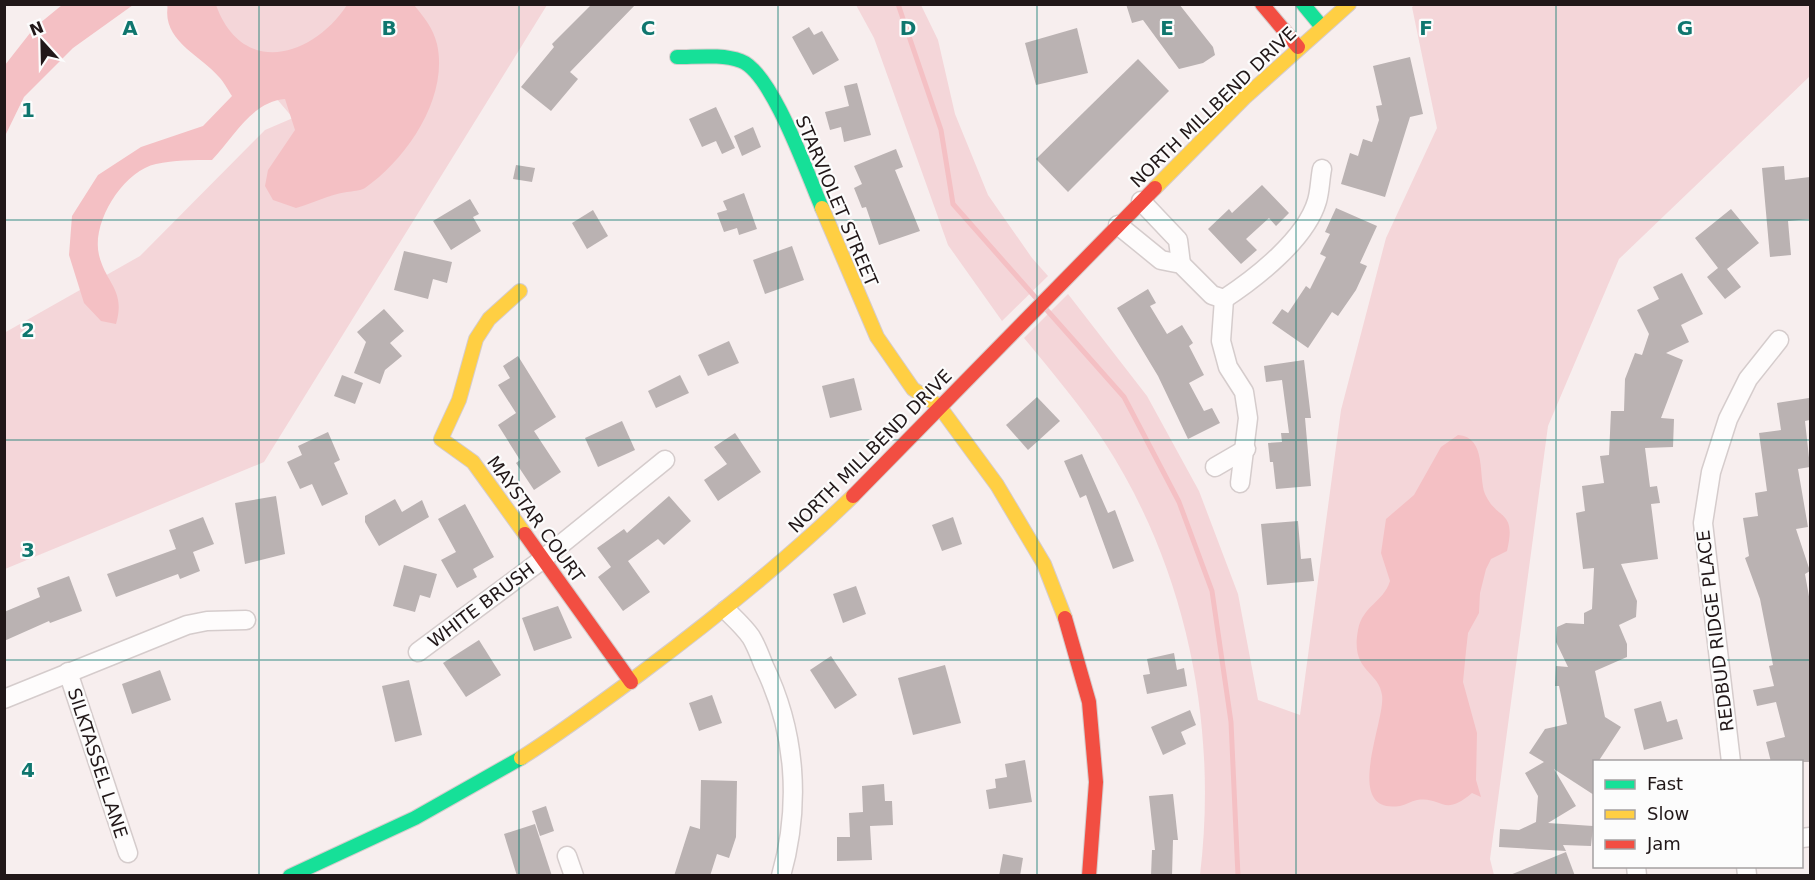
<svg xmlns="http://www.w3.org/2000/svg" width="1815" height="880" font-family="'DejaVu Sans',sans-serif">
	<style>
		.green { fill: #f4d6d9 }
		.water { fill: #f4c0c4 }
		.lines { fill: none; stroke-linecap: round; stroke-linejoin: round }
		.stream { stroke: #f4c0c4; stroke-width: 5 }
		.building { fill: #bab2b2 }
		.street-casing { stroke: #d5cccc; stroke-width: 21 }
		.fast-casing { stroke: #d5cccc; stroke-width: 16 }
		.slow-casing { stroke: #d5cccc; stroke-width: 16 }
		.jam-casing { stroke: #d5cccc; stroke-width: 16 }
		.street { stroke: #fefcfc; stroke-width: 18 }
		.fast { stroke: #16e098; stroke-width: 14 }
		.slow { stroke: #ffcf43; stroke-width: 14 }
		.jam { stroke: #f24e42; stroke-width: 14 }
		.grid { fill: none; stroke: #0f766e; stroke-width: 1.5; stroke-opacity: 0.55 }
		.labels { text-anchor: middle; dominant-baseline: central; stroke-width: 4.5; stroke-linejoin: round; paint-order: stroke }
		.street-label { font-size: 18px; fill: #211718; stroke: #fcfcfc }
		.grid-label { font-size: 20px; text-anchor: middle; font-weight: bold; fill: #0f766e; stroke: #fcfcfc; stroke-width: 4.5; stroke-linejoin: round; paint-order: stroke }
	</style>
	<rect width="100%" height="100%" fill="#f7eeee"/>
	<g class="green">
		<path d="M1416,4L1810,5V76L1619,259L1548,426L1490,859L1494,875H1200C1218,726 1187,570 1105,443C1081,406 1052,372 1024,338L1068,294L1147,396L1199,491L1238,594L1258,700L1300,715L1341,410L1386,238L1437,128L1412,7Z"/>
		<polygon points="166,5 547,5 264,462 5,569 4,333 140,256 265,130 293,118 270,91 185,38"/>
		<polygon points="856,5 921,5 938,40 955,114 988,195 1032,258 1048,276 1002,321 948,245 874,38"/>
	</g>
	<g class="water">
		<polygon points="62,5 133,5 73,48 24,97 5,136 5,65 34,28"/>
		<path d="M168,5H216C242,77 312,58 347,5H414C424,17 433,28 437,44C449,97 407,159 365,188C360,191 353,191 347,192C328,195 314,203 296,208L273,200L265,186L268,170L295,130L285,99C251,102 234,137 212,160C193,160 174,160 156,164C123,171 91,223 99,255C106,284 126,290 116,324L101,321L84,303L69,255L72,216L98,175L141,147L203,126L232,96C228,90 224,82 219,77C200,55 161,40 168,5Z"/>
		<path d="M1458,435C1487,437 1478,476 1485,494C1497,521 1517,509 1507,551L1491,559L1486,569L1480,593L1479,613L1468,633L1466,651L1463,682L1477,733L1476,780L1481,797L1472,793C1443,818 1442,796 1417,800C1411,801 1406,805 1400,806C1341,815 1386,721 1382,695C1379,670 1350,672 1358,630C1363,605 1383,603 1390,581L1381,553L1386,519L1414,495L1441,447Z"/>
	</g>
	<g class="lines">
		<g class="stream">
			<polyline points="898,4 941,130 953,204 1036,298"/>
			<polyline points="1045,308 1124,397 1179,502 1212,591 1231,722 1238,876"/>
		</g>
	</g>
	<g class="building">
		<polygon points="592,4 636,4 570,72 578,79 551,111 521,87 554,47 552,44"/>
		<polygon points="1126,4 1179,4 1213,47 1215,55 1203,63 1179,69 1143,20 1132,23"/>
		<polygon points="809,27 814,35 822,31 839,60 813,75 792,37"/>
		<polygon points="1077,28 1088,73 1036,85 1025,43"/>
		<polygon points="1410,57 1423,114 1410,117 1385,197 1341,184 1350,153 1358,156 1363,139 1372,142 1379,120 1376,106 1382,105 1373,66"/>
		<polygon points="1138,59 1169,91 1068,192 1036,159"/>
		<polygon points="857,83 871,135 844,142 841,127 830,130 825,112 849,106 844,86"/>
		<polygon points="716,107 735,148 722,154 716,141 702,147 689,119"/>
		<polygon points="753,127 761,147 742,156 734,136"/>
		<polygon points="896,149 903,167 895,170 920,231 879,245 866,207 862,208 854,188 862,184 854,166"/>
		<polygon points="516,165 535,168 532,182 513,179"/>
		<polygon points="1784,166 1785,180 1810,177 1810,219 1788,221 1791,255 1770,257 1762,168"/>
		<polygon points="1262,185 1289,213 1276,226 1269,218 1246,239 1257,250 1241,264 1208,229 1229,209 1232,213"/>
		<polygon points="744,193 757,229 739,235 737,228 724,232 717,213 727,210 723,201"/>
		<polygon points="470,199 479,214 473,217 481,231 451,250 433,221"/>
		<polygon points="1336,208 1377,226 1360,263 1367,266 1356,290 1338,316 1332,312 1308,348 1272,323 1282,309 1288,313 1306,286 1310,289 1326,257 1320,254 1330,234 1325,232"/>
		<polygon points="1731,209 1759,243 1727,269 1741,287 1725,299 1707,277 1718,268 1695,238"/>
		<polygon points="593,210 608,236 587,249 572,223"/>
		<polygon points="792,246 804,280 765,294 753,260"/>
		<polygon points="404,251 452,262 447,283 433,279 428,299 394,290"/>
		<polygon points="1682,273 1703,314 1681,325 1689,342 1666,353 1683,360 1661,418 1674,419 1673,447 1645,448 1650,487 1657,486 1660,503 1651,504 1658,559 1621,564 1637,601 1636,617 1619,625 1627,644 1627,657 1595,671 1605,717 1621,727 1598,762 1594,762 1594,795 1554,769 1576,806 1548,823 1593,826 1591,846 1563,845 1566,851 1499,847 1500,829 1519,830 1536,822 1538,796 1525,773 1544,762 1529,753 1545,729 1567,724 1559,686 1555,686 1556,666 1568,667 1556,642 1557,627 1566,623 1584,624 1584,613 1592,609 1594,568 1583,569 1576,513 1585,511 1582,486 1604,483 1600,456 1609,455 1611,411 1624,411 1625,379 1635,353 1642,355 1649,334 1637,310 1659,299 1653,287"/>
		<polygon points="1148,289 1156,303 1150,306 1167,334 1182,325 1193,343 1189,346 1204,375 1189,383 1204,411 1212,408 1220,423 1188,439 1158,376 1117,308"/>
		<polygon points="384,309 404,331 390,343 402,356 385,370 380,384 354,373 366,342 357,332"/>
		<polygon points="729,341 739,363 708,376 698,355"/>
		<polygon points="518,356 556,417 534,431 561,472 534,490 516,463 520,460 498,425 516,413 498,385 510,378 503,366"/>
		<polygon points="1304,360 1311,418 1305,418 1311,486 1276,489 1273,462 1270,462 1268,443 1282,442 1281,433 1289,433 1282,380 1266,382 1264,366"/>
		<polygon points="342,375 363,383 355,404 334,396"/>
		<polygon points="680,375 689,393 656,408 648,391"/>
		<polygon points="854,378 862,410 830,418 822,386"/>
		<polygon points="1037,397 1060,421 1028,450 1006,425"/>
		<polygon points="1809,398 1810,420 1805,421 1810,467 1798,469 1808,527 1796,529 1810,571 1805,574 1810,602 1810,762 1771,762 1766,742 1785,737 1776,702 1757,706 1753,690 1774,686 1769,666 1773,665 1760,599 1745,558 1749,556 1743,518 1758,516 1755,493 1767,491 1759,433 1781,430 1777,403"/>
		<polygon points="622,421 635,450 598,467 585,438"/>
		<polygon points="328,432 340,460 334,463 348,494 322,506 312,484 300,489 287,462 302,455 298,446"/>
		<polygon points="735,433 761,472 718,501 704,480 727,464 714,447"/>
		<polygon points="1082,454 1108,513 1115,510 1134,561 1113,569 1086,495 1080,498 1064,461"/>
		<polygon points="276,496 285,554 245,564 235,503"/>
		<polygon points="669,496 691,521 664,545 658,539 628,561 650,592 623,611 598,577 611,567 597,548 624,529 627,533"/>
		<polygon points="395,499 402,512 422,500 429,517 379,546 365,522 365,516"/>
		<polygon points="465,504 494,557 473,569 477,577 457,588 441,560 456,552 438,519"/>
		<polygon points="203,517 214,544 193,552 200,571 180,579 178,574 116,597 107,574 176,549 169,530"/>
		<polygon points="953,517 962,544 942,551 932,525"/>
		<polygon points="1298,521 1301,559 1311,558 1314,581 1267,585 1261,524"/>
		<polygon points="404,565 437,574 430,598 420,595 415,612 393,606"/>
		<polygon points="69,576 82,611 50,623 49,621 4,641 4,612 40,597 37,588"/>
		<polygon points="856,586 866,614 843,623 833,594"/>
		<polygon points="558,606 572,638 534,651 522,618"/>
		<polygon points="479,640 501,675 466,697 443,663"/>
		<polygon points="1174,653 1177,670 1184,668 1187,686 1147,694 1143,675 1150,674 1147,659"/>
		<polygon points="831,656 857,695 835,709 810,670"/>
		<polygon points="945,665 961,723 913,735 898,678"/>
		<polygon points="160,670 171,700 132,714 122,684"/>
		<polygon points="409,680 422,735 395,742 382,686"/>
		<polygon points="712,695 722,723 699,731 689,703"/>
		<polygon points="1661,701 1667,722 1677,719 1683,739 1644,750 1634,709"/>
		<polygon points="1190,710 1196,725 1181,732 1186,744 1163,755 1151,727"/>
		<polygon points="1025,760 1032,802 989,809 986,790 996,788 995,779 1007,777 1005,764"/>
		<polygon points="701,780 737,781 736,837 729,858 717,854 710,876 674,876 690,826 700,829"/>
		<polygon points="884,784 885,801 892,801 893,825 870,826 872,860 837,861 837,837 850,837 849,813 863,812 862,786"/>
		<polygon points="1173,794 1178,840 1173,840 1172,876 1151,876 1152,850 1155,850 1149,796"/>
		<polygon points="546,806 554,831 540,836 532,811"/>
		<polygon points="535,824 552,876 517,876 504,834"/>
		<polygon points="1566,852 1575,876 1510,876 1510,875"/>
		<polygon points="1003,854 1023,858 1020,876 999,876"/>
	</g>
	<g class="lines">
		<defs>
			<g id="street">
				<polyline points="1141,201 1178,240 1181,264"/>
				<path d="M1118,225L1161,260L1181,264L1212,295L1224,299C1256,278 1306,239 1317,201C1320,191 1320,179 1322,169"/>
				<polyline points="1224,299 1221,341 1228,367 1244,392 1248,418 1240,483"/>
				<polyline points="1215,467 1246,449"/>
				<path d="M726,610C734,618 744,627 751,637C756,645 760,656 764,666C796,732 801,805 781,876"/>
				<polyline points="418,652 543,559 665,460"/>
				<polyline points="68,672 128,853"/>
				<polyline points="4,699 187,625 207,621 246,620"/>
				<polyline points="1731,762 1703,523 1711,472 1728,419 1748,379 1779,340"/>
				<polyline points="1802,838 1810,837"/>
				<polyline points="567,856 574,876"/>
				<polyline points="1636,866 1637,876"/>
				<polyline points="1746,866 1747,875"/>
			</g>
			<g id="fast">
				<polyline points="1303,4 1322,27"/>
				<path d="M677,57C697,57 722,54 741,61C772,72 808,176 822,208"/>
				<polyline points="290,876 415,818 521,758"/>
			</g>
			<g id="slow">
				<polyline points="1155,188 1244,98 1349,4"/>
				<polyline points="822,208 877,337 913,389 939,406 997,485 1044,564 1065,618"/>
				<polyline points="520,291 489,319 476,339 459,400 441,439 473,462 525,534"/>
				<path d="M521,758C562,732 601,703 640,674C715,618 786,561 853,496"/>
			</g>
			<g id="jam">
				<polyline points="1262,4 1298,47"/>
				<polyline points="853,496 1155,188"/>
				<polyline points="525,534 631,682"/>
				<polyline points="1065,618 1089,702 1096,782 1089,876"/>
			</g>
		</defs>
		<use href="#street" class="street-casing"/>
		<use href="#fast" class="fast-casing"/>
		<use href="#slow" class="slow-casing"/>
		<use href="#jam" class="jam-casing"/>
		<use href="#street" class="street"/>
		<use href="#fast" class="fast"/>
		<use href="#slow" class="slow"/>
		<use href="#jam" class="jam"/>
	</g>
	<path class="grid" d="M259,4V876M519,4V876M778,4V876M1037,4V876M1296,4V876M1556,4V876M4,220H1810M4,440H1810M4,660H1810"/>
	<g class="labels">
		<g class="street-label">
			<text transform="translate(1213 107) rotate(-44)">NORTH MILLBEND DRIVE</text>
			<text transform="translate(837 201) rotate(67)">STARVIOLET STREET</text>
			<text transform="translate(870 451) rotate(-45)">NORTH MILLBEND DRIVE</text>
			<text transform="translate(536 519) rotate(54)">MAYSTAR COURT</text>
			<text transform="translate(481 605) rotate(-37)">WHITE BRUSH</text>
			<text transform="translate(1715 631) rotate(-97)">REDBUD RIDGE PLACE</text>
			<text transform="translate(98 763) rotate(72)">SILKTASSEL LANE</text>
		</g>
	</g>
	<g class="grid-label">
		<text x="130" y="35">A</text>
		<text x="389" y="35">B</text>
		<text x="648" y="35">C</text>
		<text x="908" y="35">D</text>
		<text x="1167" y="35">E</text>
		<text x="1426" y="35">F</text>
		<text x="1685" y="35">G</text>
		<text x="28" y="117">1</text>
		<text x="28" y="337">2</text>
		<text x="28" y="557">3</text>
		<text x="28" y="777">4</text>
	</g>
	<rect width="1815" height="880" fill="none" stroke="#211718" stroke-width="12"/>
	<rect x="1593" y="760" width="210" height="108" fill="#fcfcfc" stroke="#a4a0a1" stroke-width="1.5"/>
	<rect x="1605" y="780" width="30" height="9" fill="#16e098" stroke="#a4a0a1" stroke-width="1.5"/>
	<text x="1647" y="790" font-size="18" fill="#211718">Fast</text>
	<rect x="1605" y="810" width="30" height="9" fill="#ffcf43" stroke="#a4a0a1" stroke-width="1.5"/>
	<text x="1647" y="820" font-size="18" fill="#211718">Slow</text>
	<rect x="1605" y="840" width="30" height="9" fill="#f24e42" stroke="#a4a0a1" stroke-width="1.5"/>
	<text x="1647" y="850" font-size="18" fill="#211718">Jam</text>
	<g transform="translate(42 42) rotate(338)" stroke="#fcfcfc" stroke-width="4.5" paint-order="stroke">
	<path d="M0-4.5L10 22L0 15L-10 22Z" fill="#211718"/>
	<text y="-9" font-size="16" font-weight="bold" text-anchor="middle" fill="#211718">N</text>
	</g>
</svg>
